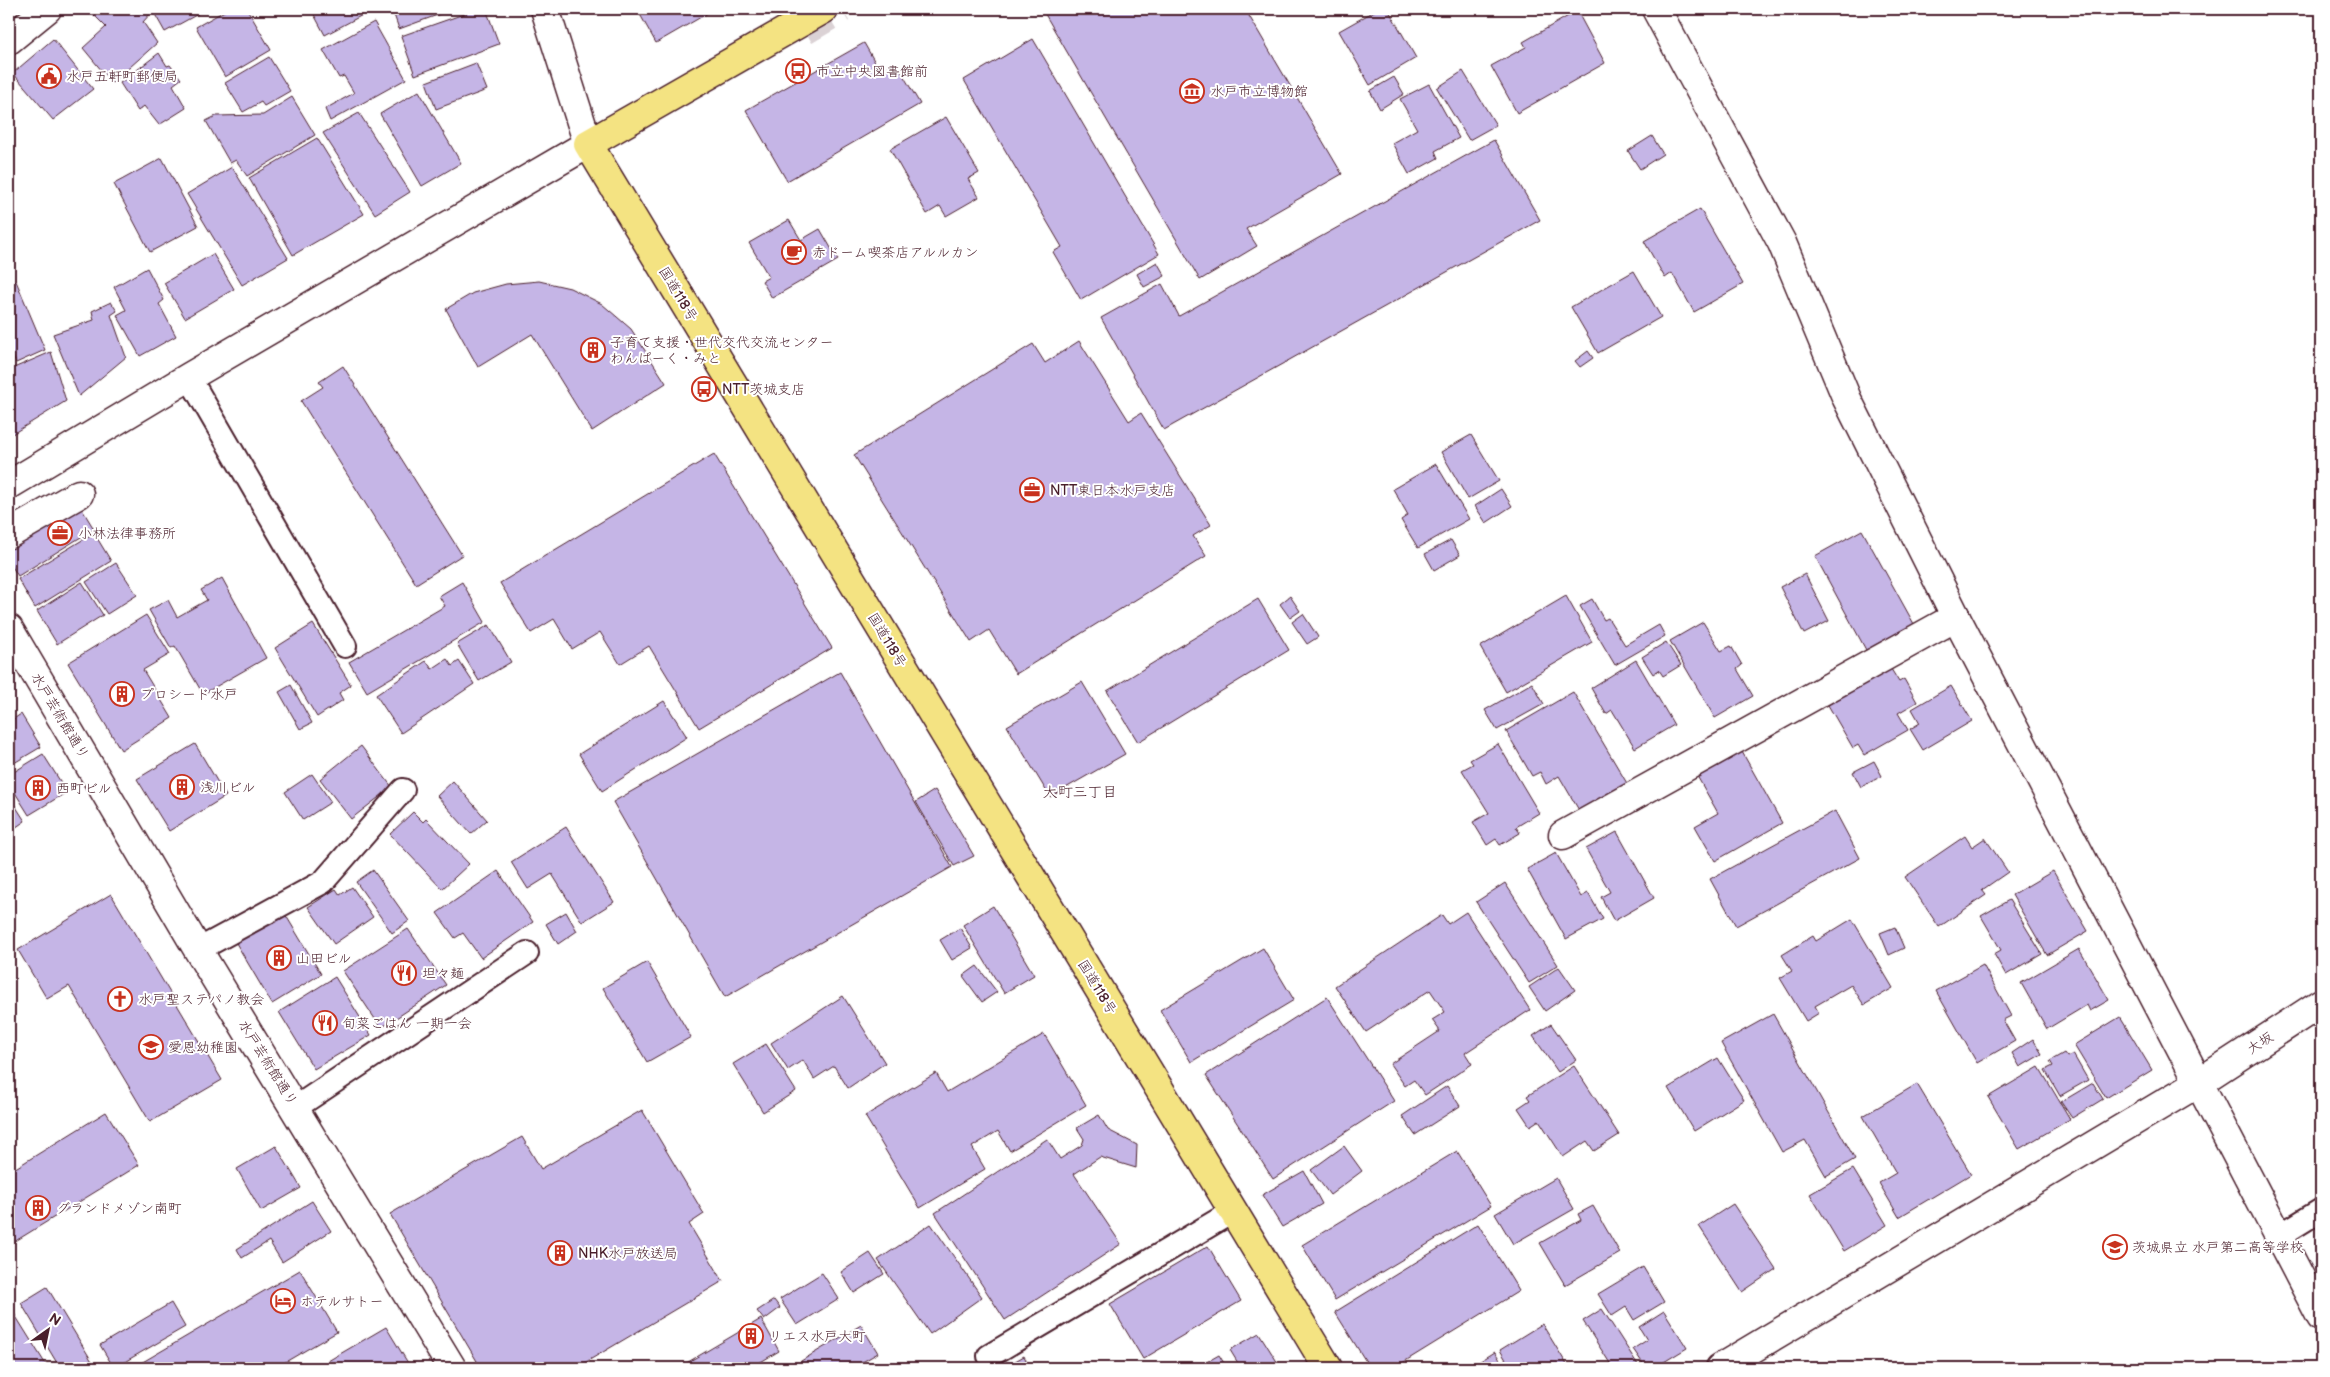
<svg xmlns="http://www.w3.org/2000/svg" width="2330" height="1377" font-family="'Balsamiq Sans','Klee One',sans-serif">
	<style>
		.building { fill: #c5b5e6; stroke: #4a1f2b }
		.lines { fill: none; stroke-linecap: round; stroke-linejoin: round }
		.highway-tunnel { stroke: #dbd2d5; stroke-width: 28; stroke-dasharray: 28 14; stroke-linecap: butt }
		.lane-casing { stroke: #4a1f2b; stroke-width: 26 }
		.street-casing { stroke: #4a1f2b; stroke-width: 31 }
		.secondary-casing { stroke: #4a1f2b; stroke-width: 31 }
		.highway-casing { stroke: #4a1f2b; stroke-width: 31 }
		.lane { stroke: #fff; stroke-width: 22 }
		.street { stroke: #fff; stroke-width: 28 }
		.secondary { stroke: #fff; stroke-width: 28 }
		.highway { stroke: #f4e382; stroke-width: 28 }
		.labels { text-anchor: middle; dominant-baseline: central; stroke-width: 4; stroke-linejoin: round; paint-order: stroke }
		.poi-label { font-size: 14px; fill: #4a1f2b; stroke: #fff; text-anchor: start }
		.street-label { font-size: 14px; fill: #4a1f2b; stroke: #fff }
		.neighbourhood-label { font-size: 15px; fill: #4a1f2b; stroke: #fff }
	</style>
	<rect width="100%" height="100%" fill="#fff"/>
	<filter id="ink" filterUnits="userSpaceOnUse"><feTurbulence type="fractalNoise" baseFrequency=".02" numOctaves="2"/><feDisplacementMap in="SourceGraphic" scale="10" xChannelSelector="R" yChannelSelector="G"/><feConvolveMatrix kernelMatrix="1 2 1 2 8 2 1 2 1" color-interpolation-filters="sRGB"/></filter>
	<g filter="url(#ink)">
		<g class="building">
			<polygon points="88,9 146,9 151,13 143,22 157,43 112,83 83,48 106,27"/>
			<polygon points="152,9 196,9 198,14 165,32"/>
			<polygon points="228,9 247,9 271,50 225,77 196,27"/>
			<polygon points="311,9 368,9 370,11 325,35"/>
			<polygon points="392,9 454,9 399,29"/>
			<polygon points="478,9 486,9 499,44 415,75 401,36"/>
			<polygon points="637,9 715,9 656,43"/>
			<polygon points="1042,9 1245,9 1342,174 1246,229 1257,246 1200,280"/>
			<polygon points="1378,9 1388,9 1416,58 1370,85 1339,31"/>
			<polygon points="1577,11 1605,63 1517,113 1491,66 1526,47 1523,42"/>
			<polygon points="374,22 406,79 330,121 325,109 354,93 344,76 339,78 323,50"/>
			<polygon points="53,39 93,89 53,120 13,73"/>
			<polygon points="1033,39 1159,254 1081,300 1053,252 1062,247 964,80"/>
			<polygon points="864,43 880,71 896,63 920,104 787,181 746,110"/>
			<polygon points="159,53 167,66 170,65 181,79 173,85 186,108 159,125 144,106 138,111 120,83"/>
			<polygon points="269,57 290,91 264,106 261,102 243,112 225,83"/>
			<polygon points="476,63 487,90 436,109 426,82"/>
			<polygon points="1463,71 1496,125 1469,140 1437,88"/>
			<polygon points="1394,77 1404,94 1380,109 1370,91"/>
			<polygon points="1429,84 1459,138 1435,151 1438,158 1409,174 1392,143 1417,129 1400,99"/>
			<polygon points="419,91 461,163 422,186 380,114"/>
			<polygon points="292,97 315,135 247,176 236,160 230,163 206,121 216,116 263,115"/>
			<polygon points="359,113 410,192 375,214 323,133"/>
			<polygon points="946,117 979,173 968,179 979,197 946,216 940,206 927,214 890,149"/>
			<polygon points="1652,136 1663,154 1640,169 1628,151"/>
			<polygon points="317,138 364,214 293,255 249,178"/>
			<polygon points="1494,140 1540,220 1164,430 1101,318 1162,284 1179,316"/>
			<polygon points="162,158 198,226 150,252 114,184"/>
			<polygon points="232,167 288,258 242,285 187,194"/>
			<polygon points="1700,209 1743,284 1694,312 1672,273 1665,278 1644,241"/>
			<polygon points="789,220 801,240 820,229 838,260 772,298 762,281 769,277 749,243"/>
			<polygon points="213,254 234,289 185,318 164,283"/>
			<polygon points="1157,262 1165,276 1144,287 1137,274"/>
			<polygon points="147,268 164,300 159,304 176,336 140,356 117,315 126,310 114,287"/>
			<polygon points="1634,271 1661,317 1598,353 1571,307"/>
			<polygon points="16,281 45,350 16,363 9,346 9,283"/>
			<polygon points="539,281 570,288 602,304 631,329 666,383 592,431 532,334 478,367 446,309 473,293 506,284"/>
			<polygon points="111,302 117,311 111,315 126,357 79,396 53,334 94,320 92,311"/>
			<polygon points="1079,341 1129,421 1141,413 1211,525 1193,536 1206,556 1016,674 989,630 971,642 854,455 1033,344 1045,363"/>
			<polygon points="1588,351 1593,358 1580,367 1575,361"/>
			<polygon points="51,352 66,401 9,436 9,370"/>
			<polygon points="343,366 462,555 416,584 301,401 323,387 319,382"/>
			<polygon points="1471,435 1499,481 1468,499 1441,452"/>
			<polygon points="714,454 832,648 699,728 649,646 620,664 600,632 572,649 554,619 531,633 500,583"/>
			<polygon points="1436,464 1469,519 1418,548 1401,520 1408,515 1393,489"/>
			<polygon points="1501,489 1512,506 1486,523 1475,506"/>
			<polygon points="77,501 94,529 18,576 9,562 9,542"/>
			<polygon points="1862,530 1914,624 1866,650 1815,556"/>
			<polygon points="94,533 111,561 35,608 18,579"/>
			<polygon points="1451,540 1460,555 1434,570 1425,554"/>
			<polygon points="116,563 137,595 107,614 86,582"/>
			<polygon points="1805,574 1829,621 1804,634 1780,587"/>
			<polygon points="222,578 266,658 203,694 175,646 171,648 149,610 168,600 177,617 207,600 201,590"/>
			<polygon points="82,582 103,615 57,644 37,611"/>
			<polygon points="462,582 485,622 367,692 349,662 445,606 439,596"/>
			<polygon points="1290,596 1300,611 1290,618 1280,604"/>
			<polygon points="1566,596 1592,642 1506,692 1480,647"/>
			<polygon points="1258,599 1289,650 1138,742 1107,691"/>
			<polygon points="1592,599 1604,620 1608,618 1625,645 1659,625 1665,636 1615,665 1580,606"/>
			<polygon points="1303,614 1318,637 1307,644 1292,622"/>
			<polygon points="146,615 170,654 143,670 172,718 121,750 68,663"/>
			<polygon points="1703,622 1721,651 1731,646 1742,665 1737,669 1753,696 1715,718 1670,641"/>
			<polygon points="313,624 351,685 339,693 343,700 317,717 275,648"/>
			<polygon points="489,625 511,662 479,681 457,644"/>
			<polygon points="1666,642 1681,665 1663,676 1659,670 1653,674 1642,657"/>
			<polygon points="447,659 452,666 459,661 474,684 401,733 376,695 426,661 432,669"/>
			<polygon points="1636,660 1674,725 1635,748 1612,710 1606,714 1591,688"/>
			<polygon points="1891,669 1899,682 1904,679 1917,702 1898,713 1908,730 1864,755 1858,745 1853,748 1828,705"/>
			<polygon points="840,672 952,867 725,997 613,802"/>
			<polygon points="1082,682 1125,754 1050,797 1007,726"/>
			<polygon points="1532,683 1544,704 1497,730 1485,710"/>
			<polygon points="291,685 312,723 300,729 279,692"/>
			<polygon points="1951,686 1972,721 1923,750 1910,729 1920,723 1912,709"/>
			<polygon points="1573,692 1628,785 1580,812 1559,776 1546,784 1540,772 1532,776 1506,731"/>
			<polygon points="664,701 687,737 602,791 579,754"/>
			<polygon points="21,714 41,747 9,766 9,722"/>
			<polygon points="195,744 226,796 169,831 137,779"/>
			<polygon points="1498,744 1539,813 1516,827 1520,833 1500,845 1496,839 1487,845 1473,822 1489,813 1462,770 1473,764 1470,760"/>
			<polygon points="361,746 392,787 351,819 320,779"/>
			<polygon points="1741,750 1782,823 1715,861 1695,826 1718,813 1697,776"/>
			<polygon points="43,754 67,792 29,815 9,783 9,775"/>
			<polygon points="1874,761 1882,776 1861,787 1853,772"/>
			<polygon points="312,774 331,802 303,820 285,792"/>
			<polygon points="453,781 487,820 471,834 437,796"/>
			<polygon points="935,790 974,856 954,866 916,802"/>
			<polygon points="9,796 25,821 9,832"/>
			<polygon points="1835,811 1860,858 1736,926 1710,879"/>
			<polygon points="413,812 423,822 426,819 469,864 442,889 390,834"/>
			<polygon points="566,827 614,902 582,922 552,874 528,889 511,862"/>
			<polygon points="1617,832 1654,898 1614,921 1601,897 1610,892 1586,849"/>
			<polygon points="1965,836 1972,847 1985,838 2008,872 1982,890 1986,895 1939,927 1905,877"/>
			<polygon points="1556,853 1581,897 1588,893 1603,919 1566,939 1527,869"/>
			<polygon points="373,870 409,921 392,933 356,882"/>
			<polygon points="498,871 533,922 481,958 463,933 455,938 437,913"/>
			<polygon points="2053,871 2088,931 2047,955 2012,895"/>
			<polygon points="1505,883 1558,965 1529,983 1476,902"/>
			<polygon points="352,887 373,917 334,944 308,907 336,889 340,895"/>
			<polygon points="111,894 222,1080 150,1122 69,986 47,999 18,950"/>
			<polygon points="2009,900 2042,954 2006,975 1994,954 2001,950 1981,916"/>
			<polygon points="993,906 1034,975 1004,993 963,925"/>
			<polygon points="566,912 577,931 558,944 546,924"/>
			<polygon points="1466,912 1530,1010 1465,1053 1472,1064 1425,1095 1414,1080 1405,1086 1390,1064 1440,1031 1432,1020 1445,1012 1430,990 1366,1032 1335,986 1442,915 1448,924"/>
			<polygon points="285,914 321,974 272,1004 236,943"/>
			<polygon points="1852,919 1893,988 1864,1005 1851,985 1815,1006 1819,1013 1806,1021 1780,978 1792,971 1782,955 1813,936 1816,941"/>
			<polygon points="1895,927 1904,948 1889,955 1880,933"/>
			<polygon points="960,928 972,948 952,960 940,940"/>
			<polygon points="408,929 446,985 381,1028 343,971"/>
			<polygon points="1263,948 1294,1000 1191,1062 1160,1010"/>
			<polygon points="2079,949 2109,1000 2090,1011 2087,1005 2047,1029 2021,983"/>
			<polygon points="647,962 691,1037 647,1062 603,988"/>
			<polygon points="1983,965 2011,1016 2003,1020 2015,1041 1977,1063 1936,991"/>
			<polygon points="977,966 997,992 982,1002 963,976"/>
			<polygon points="1559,967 1575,990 1545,1011 1529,987"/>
			<polygon points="335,977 371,1035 314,1069 279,1012"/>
			<polygon points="843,996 885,1063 848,1088 834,1066 814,1079 803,1060 788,1070 771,1043"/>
			<polygon points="1327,997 1394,1101 1273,1179 1206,1075"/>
			<polygon points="1773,1014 1855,1159 1826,1176 1805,1140 1782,1152 1721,1043"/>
			<polygon points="2120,1017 2152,1070 2106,1098 2074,1045"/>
			<polygon points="1551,1024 1576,1060 1558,1072 1533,1036"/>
			<polygon points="1044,1034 1086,1105 1010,1151 998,1131 972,1147 985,1169 920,1208 865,1116 936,1073 947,1092"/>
			<polygon points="2033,1039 2042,1054 2020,1067 2012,1053"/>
			<polygon points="766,1044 796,1091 763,1112 733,1064"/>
			<polygon points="2064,1053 2067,1057 2073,1054 2088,1080 2060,1096 2045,1070 2053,1066 2050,1061"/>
			<polygon points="1718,1058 1744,1100 1694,1131 1668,1088"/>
			<polygon points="1574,1066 1619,1135 1594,1151 1587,1141 1563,1157 1539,1120 1530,1126 1518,1108 1530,1100 1527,1096"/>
			<polygon points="2039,1067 2070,1119 2019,1149 1988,1097"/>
			<polygon points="2093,1083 2103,1099 2072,1118 2061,1102"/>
			<polygon points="1917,1084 1971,1174 1899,1217 1879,1183 1896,1173 1863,1116"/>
			<polygon points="1447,1086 1460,1106 1415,1135 1402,1116"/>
			<polygon points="642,1110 704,1214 689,1224 723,1281 576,1368 481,1368 390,1214 522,1137 541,1169"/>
			<polygon points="106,1112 139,1165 9,1245 9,1172"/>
			<polygon points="1099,1115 1108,1130 1137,1145 1136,1168 1100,1157 1074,1174 1121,1244 1005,1320 935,1213 1047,1139 1060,1159 1082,1145 1084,1139 1077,1128"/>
			<polygon points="276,1146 301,1188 261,1211 237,1169"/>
			<polygon points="1344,1146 1362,1171 1330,1195 1311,1170"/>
			<polygon points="1457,1151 1491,1206 1335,1300 1302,1245"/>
			<polygon points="1853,1169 1887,1225 1844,1251 1810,1194"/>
			<polygon points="1304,1171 1322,1204 1282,1227 1262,1195"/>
			<polygon points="1556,1178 1574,1209 1513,1244 1495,1214"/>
			<polygon points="312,1201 331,1231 282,1262 269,1241 242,1258 237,1249"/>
			<polygon points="1733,1204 1776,1269 1742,1292 1699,1226"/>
			<polygon points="1593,1206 1620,1253 1565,1285 1540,1243 1581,1220 1578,1214"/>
			<polygon points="931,1224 982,1297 930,1334 878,1260"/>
			<polygon points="1478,1224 1519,1291 1394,1368 1370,1368 1335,1312"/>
			<polygon points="1208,1246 1241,1301 1143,1359 1110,1304"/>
			<polygon points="870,1253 884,1274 854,1293 841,1272"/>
			<polygon points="1643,1267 1664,1302 1634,1320 1626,1307 1612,1316 1598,1294"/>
			<polygon points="300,1270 337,1332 275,1368 144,1368 141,1363"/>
			<polygon points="822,1273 839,1299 797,1325 780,1299"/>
			<polygon points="47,1287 96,1368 60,1368 21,1303"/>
			<polygon points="774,1300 780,1308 764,1320 757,1311"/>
			<polygon points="171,1303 185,1327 114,1368 100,1345"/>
			<polygon points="10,1307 48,1368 9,1368"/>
			<polygon points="1602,1309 1640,1368 1613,1368 1583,1321"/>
			<polygon points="1664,1311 1687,1348 1654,1368 1646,1368 1633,1349 1647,1340 1639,1327"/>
			<polygon points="761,1319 779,1351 754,1366 755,1368 678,1368"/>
			<polygon points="1542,1324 1569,1368 1511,1368 1500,1350"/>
			<polygon points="861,1325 878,1353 852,1368 806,1368 801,1361"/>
			<polygon points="386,1327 411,1368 316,1368"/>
			<polygon points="1259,1333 1281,1368 1241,1368 1230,1350"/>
			<polygon points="1495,1352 1505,1368 1469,1368"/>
			<polygon points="1219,1355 1227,1368 1196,1368"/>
			<polygon points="1024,1356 1030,1368 1003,1368"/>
		</g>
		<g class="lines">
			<polyline class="highway-tunnel" points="805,31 842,9"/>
			<defs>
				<g id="lane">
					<polyline points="189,377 345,646"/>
					<polyline points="198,950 323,882 403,790"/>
					<polyline points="295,1108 527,953"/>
					<polyline points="2279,1236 2321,1210"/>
					<polyline points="989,1356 1232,1212"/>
				</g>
				<g id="street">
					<polyline points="9,40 47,9"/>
					<polyline points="9,534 79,494"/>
					<polyline points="1563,835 1956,617"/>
					<polyline points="1720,1368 2198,1083 2321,1003"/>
				</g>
				<g id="secondary">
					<polyline points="1656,9 1782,243 1847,399 1956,617 2321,1317"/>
					<polyline points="9,485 189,377 588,144 545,9"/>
					<polyline points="9,629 198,950 452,1368"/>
				</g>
				<polyline id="highway" points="824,9 588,144 1328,1368"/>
			</defs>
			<use href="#lane" class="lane-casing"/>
			<use href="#street" class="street-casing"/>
			<use href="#secondary" class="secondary-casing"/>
			<use href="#highway" class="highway-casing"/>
			<use href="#lane" class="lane"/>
			<use href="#street" class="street"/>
			<use href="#secondary" class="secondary"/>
			<use href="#highway" class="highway"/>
		</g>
	</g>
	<defs>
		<symbol id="bus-ring" viewBox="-11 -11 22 22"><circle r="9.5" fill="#fff" stroke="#c8321e" stroke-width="1.5"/><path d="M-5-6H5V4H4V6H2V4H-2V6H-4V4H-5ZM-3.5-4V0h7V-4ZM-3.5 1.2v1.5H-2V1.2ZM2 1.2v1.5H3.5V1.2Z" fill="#c8321e"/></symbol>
		<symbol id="civic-ring" viewBox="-11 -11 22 22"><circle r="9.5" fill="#fff" stroke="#c8321e" stroke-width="1.5"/><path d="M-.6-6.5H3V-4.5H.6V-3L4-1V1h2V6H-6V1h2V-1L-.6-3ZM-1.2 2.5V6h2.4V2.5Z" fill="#c8321e"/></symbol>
		<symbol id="museum-ring" viewBox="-11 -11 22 22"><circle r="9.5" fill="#fff" stroke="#c8321e" stroke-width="1.5"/><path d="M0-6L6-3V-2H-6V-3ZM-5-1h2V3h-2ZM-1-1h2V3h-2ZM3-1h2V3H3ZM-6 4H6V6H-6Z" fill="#c8321e"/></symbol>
		<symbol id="cafe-ring" viewBox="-11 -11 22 22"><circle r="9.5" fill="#fff" stroke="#c8321e" stroke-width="1.5"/><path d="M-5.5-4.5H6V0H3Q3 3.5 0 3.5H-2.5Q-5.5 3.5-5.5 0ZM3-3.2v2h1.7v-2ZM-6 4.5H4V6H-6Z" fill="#c8321e"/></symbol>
		<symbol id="building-ring" viewBox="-11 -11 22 22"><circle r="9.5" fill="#fff" stroke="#c8321e" stroke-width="1.5"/><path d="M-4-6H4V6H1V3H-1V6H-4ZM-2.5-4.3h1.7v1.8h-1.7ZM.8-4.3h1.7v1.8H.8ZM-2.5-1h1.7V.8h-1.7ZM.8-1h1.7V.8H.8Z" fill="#c8321e"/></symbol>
		<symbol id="office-ring" viewBox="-11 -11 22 22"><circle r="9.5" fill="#fff" stroke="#c8321e" stroke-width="1.5"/><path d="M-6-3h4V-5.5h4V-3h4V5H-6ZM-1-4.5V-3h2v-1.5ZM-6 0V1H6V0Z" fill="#c8321e"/></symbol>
		<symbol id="restaurant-ring" viewBox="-11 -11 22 22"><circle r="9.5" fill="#fff" stroke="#c8321e" stroke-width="1.5"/><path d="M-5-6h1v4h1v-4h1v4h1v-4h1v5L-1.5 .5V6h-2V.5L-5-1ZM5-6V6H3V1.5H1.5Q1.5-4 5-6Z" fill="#c8321e"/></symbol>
		<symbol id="church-ring" viewBox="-11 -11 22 22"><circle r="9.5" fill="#fff" stroke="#c8321e" stroke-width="1.5"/><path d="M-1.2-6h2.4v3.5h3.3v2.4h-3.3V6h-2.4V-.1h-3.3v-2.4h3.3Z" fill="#c8321e"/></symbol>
		<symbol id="school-ring" viewBox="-11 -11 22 22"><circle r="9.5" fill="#fff" stroke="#c8321e" stroke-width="1.5"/><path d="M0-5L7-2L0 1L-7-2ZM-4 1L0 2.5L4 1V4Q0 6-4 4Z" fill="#c8321e"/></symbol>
		<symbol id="hotel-ring" viewBox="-11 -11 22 22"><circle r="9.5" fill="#fff" stroke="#c8321e" stroke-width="1.5"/><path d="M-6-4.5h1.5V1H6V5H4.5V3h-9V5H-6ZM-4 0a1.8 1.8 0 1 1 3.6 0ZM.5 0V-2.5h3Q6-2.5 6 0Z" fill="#c8321e"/></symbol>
	</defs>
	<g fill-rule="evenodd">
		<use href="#bus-ring" x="784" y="57" width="28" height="28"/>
		<use href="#civic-ring" x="35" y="62" width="28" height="28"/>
		<use href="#museum-ring" x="1178" y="77" width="28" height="28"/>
		<use href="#cafe-ring" x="780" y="238" width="28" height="28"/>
		<use href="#building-ring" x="579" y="336" width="28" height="28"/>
		<use href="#bus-ring" x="690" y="375" width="28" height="28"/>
		<use href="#office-ring" x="1018" y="476" width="28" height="28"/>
		<use href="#office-ring" x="46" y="519" width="28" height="28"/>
		<use href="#building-ring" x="108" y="680" width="28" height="28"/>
		<use href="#building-ring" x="168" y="773" width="28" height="28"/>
		<use href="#building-ring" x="24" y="774" width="28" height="28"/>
		<use href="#building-ring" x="265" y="944" width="28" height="28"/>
		<use href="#restaurant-ring" x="390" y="959" width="28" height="28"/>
		<use href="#church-ring" x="106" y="985" width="28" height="28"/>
		<use href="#restaurant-ring" x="311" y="1009" width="28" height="28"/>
		<use href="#school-ring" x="137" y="1033" width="28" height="28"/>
		<use href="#building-ring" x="24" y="1194" width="28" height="28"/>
		<use href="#school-ring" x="2101" y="1233" width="28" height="28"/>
		<use href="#building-ring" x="546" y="1239" width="28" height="28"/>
		<use href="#hotel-ring" x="269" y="1287" width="28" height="28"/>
		<use href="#building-ring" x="737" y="1322" width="28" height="28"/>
	</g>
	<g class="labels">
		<g class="poi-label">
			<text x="816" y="71">市立中央図書館前</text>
			<text x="66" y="76">水戸五軒町郵便局</text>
			<text x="1210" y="91">水戸市立博物館</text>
			<text x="812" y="252">赤ドーム喫茶店アルルカン</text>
			<text x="610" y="342">子育て支援・世代交代交流センター<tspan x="610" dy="16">わんぱーく・みと</tspan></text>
			<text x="722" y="389">NTT茨城支店</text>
			<text x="1050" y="490">NTT東日本水戸支店</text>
			<text x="78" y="533">小林法律事務所</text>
			<text x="140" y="694">プロシード水戸</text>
			<text x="200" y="787">浅川ビル</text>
			<text x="56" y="788">西町ビル</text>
			<text x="296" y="958">山田ビル</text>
			<text x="422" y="973">坦々麺</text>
			<text x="138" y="999">水戸聖ステパノ教会</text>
			<text x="342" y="1023">旬菜ごはん 一期一会</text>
			<text x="168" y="1047">愛恩幼稚園</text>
			<text x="56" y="1208">グランドメゾン南町</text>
			<text x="2132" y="1247">茨城県立 水戸第二高等学校</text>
			<text x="578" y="1253">NHK水戸放送局</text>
			<text x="300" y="1301">ホテルサトー</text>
			<text x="768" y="1336">リエス水戸大町</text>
		</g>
		<g class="street-label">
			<text transform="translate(678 294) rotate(59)">国道118号</text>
			<text transform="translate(887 640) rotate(59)">国道118号</text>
			<text transform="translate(60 716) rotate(59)">水戸芸術館通り</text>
			<text transform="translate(1097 987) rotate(59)">国道118号</text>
			<text transform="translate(2260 1043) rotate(-33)">大坂</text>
			<text transform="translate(268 1063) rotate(58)">水戸芸術館通り</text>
		</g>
		<g class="neighbourhood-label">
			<text x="1080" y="792">大町三丁目</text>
		</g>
	</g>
	<rect width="2330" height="1377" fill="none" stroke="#fff" stroke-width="30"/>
	<rect x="15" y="15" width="2300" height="1347" fill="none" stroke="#4a1f2b" stroke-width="2" filter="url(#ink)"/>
	<g transform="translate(48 1330) rotate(33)" stroke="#ffffff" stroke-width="4" paint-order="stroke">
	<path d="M0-4L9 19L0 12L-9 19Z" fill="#4a1f2b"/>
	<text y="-8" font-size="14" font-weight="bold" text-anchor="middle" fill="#4a1f2b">N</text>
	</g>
</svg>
